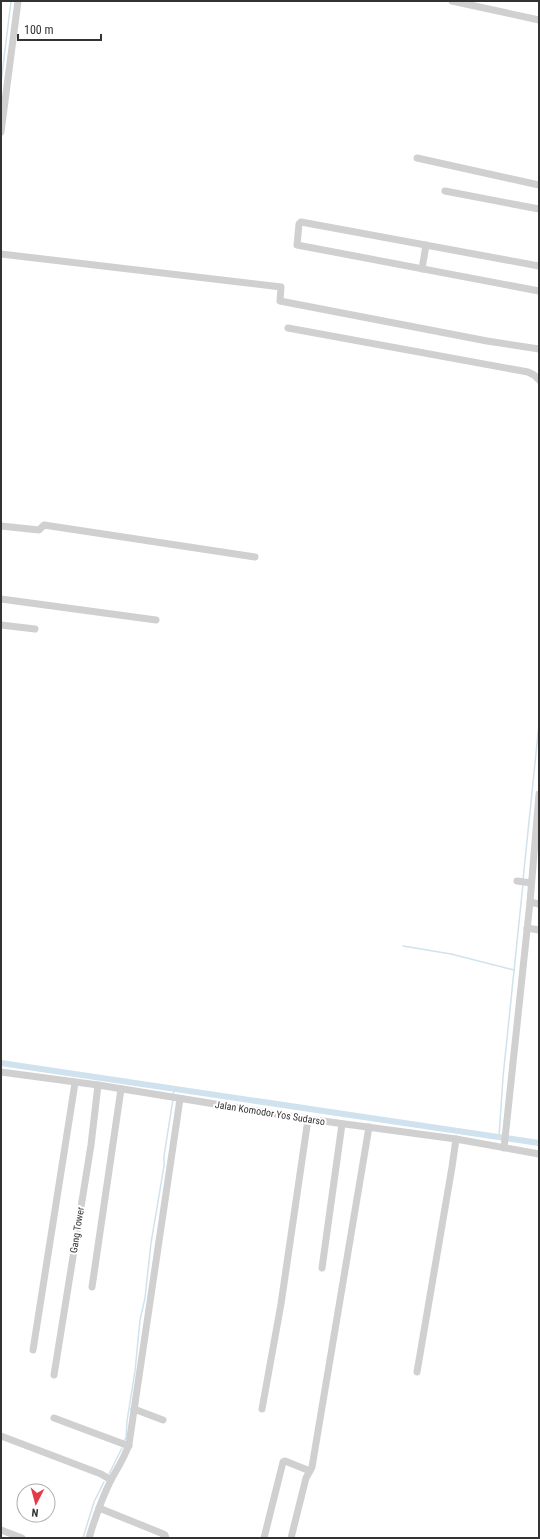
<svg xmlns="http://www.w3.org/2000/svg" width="540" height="1539" font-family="'Roboto Condensed',sans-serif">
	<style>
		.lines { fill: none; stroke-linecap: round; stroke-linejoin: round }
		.stream { stroke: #cfe2ee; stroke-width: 1.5 }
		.canal { stroke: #cfe2ee; stroke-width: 6 }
		.minor { stroke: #d0d0d0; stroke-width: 7 }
		.labels { text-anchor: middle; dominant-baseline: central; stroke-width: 4; stroke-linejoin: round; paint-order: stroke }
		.street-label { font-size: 10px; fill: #333; stroke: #fff }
	</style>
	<rect width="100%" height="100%" fill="#fff"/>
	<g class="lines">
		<g class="stream">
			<polyline points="1,83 11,1"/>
			<polyline points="523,880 539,724"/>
			<polyline points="403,946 451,954 514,970"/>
			<polyline points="173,1096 174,1090"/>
			<polyline points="499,1137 503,1077 523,884"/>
			<polyline points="124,1441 126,1438 127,1421 135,1371 140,1320 145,1298 151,1243 164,1166 164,1156 173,1099"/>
			<polyline points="109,1474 122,1448"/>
			<polyline points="83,1538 94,1502 104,1482"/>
		</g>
		<polyline class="canal" points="1,1063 539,1143"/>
		<g class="minor">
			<polyline points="452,1 539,20"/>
			<polyline points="1,132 18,1"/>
			<polyline points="417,158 539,185"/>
			<polyline points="445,191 539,209"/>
			<polyline points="1,254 281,287 280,301 487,341 539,349"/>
			<polyline points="539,266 301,222 299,224 297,245 539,291"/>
			<polyline points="422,269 426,245"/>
			<polyline points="288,328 528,372 534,375 539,380"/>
			<polyline points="1,526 39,530 44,525 255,557"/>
			<polyline points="1,599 156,620"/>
			<polyline points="1,625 35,629"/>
			<polyline points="517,881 531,883"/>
			<polyline points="530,902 539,904"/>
			<polyline points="527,928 539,930"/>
			<polyline points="1,1072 98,1085 308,1119 456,1139 539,1154"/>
			<polyline points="504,1148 530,902 539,794"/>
			<polyline points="322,1268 342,1124"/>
			<polyline points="92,1287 121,1089"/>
			<polyline points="33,1350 75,1083"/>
			<polyline points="417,1372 452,1167 456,1139"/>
			<polyline points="54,1375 91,1145 98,1085"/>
			<polyline points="134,1409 163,1420"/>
			<polyline points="262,1409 281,1304 308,1119"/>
			<polyline points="54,1418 129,1446"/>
			<polyline points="1,1436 101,1474 111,1480"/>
			<polyline points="99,1508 161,1533 165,1535 166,1538"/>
			<polyline points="1,1530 22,1538"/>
			<path d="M89,1538C95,1518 102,1498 111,1480C118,1467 125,1457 129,1444L180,1099"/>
			<polyline points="264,1538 283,1462 285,1461 310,1471"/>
			<polyline points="291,1538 306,1478 312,1467 369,1127"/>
		</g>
	</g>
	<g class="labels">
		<g class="street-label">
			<text transform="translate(270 1113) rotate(9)">Jalan Komodor Yos Sudarso</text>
			<text transform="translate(77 1230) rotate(-81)">Gang Tower</text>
		</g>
	</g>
	<rect width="540" height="1539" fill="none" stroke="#333333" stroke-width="4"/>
	<g transform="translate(36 1503) rotate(186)"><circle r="19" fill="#ffffff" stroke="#adadad"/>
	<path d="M0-3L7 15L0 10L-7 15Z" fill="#e63946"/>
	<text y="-6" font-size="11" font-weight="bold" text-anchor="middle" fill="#333333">N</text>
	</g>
	<path d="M18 34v6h83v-6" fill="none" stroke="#333333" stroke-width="2"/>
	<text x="24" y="34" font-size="12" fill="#333333" stroke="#ffffff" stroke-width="3" paint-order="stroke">100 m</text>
</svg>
